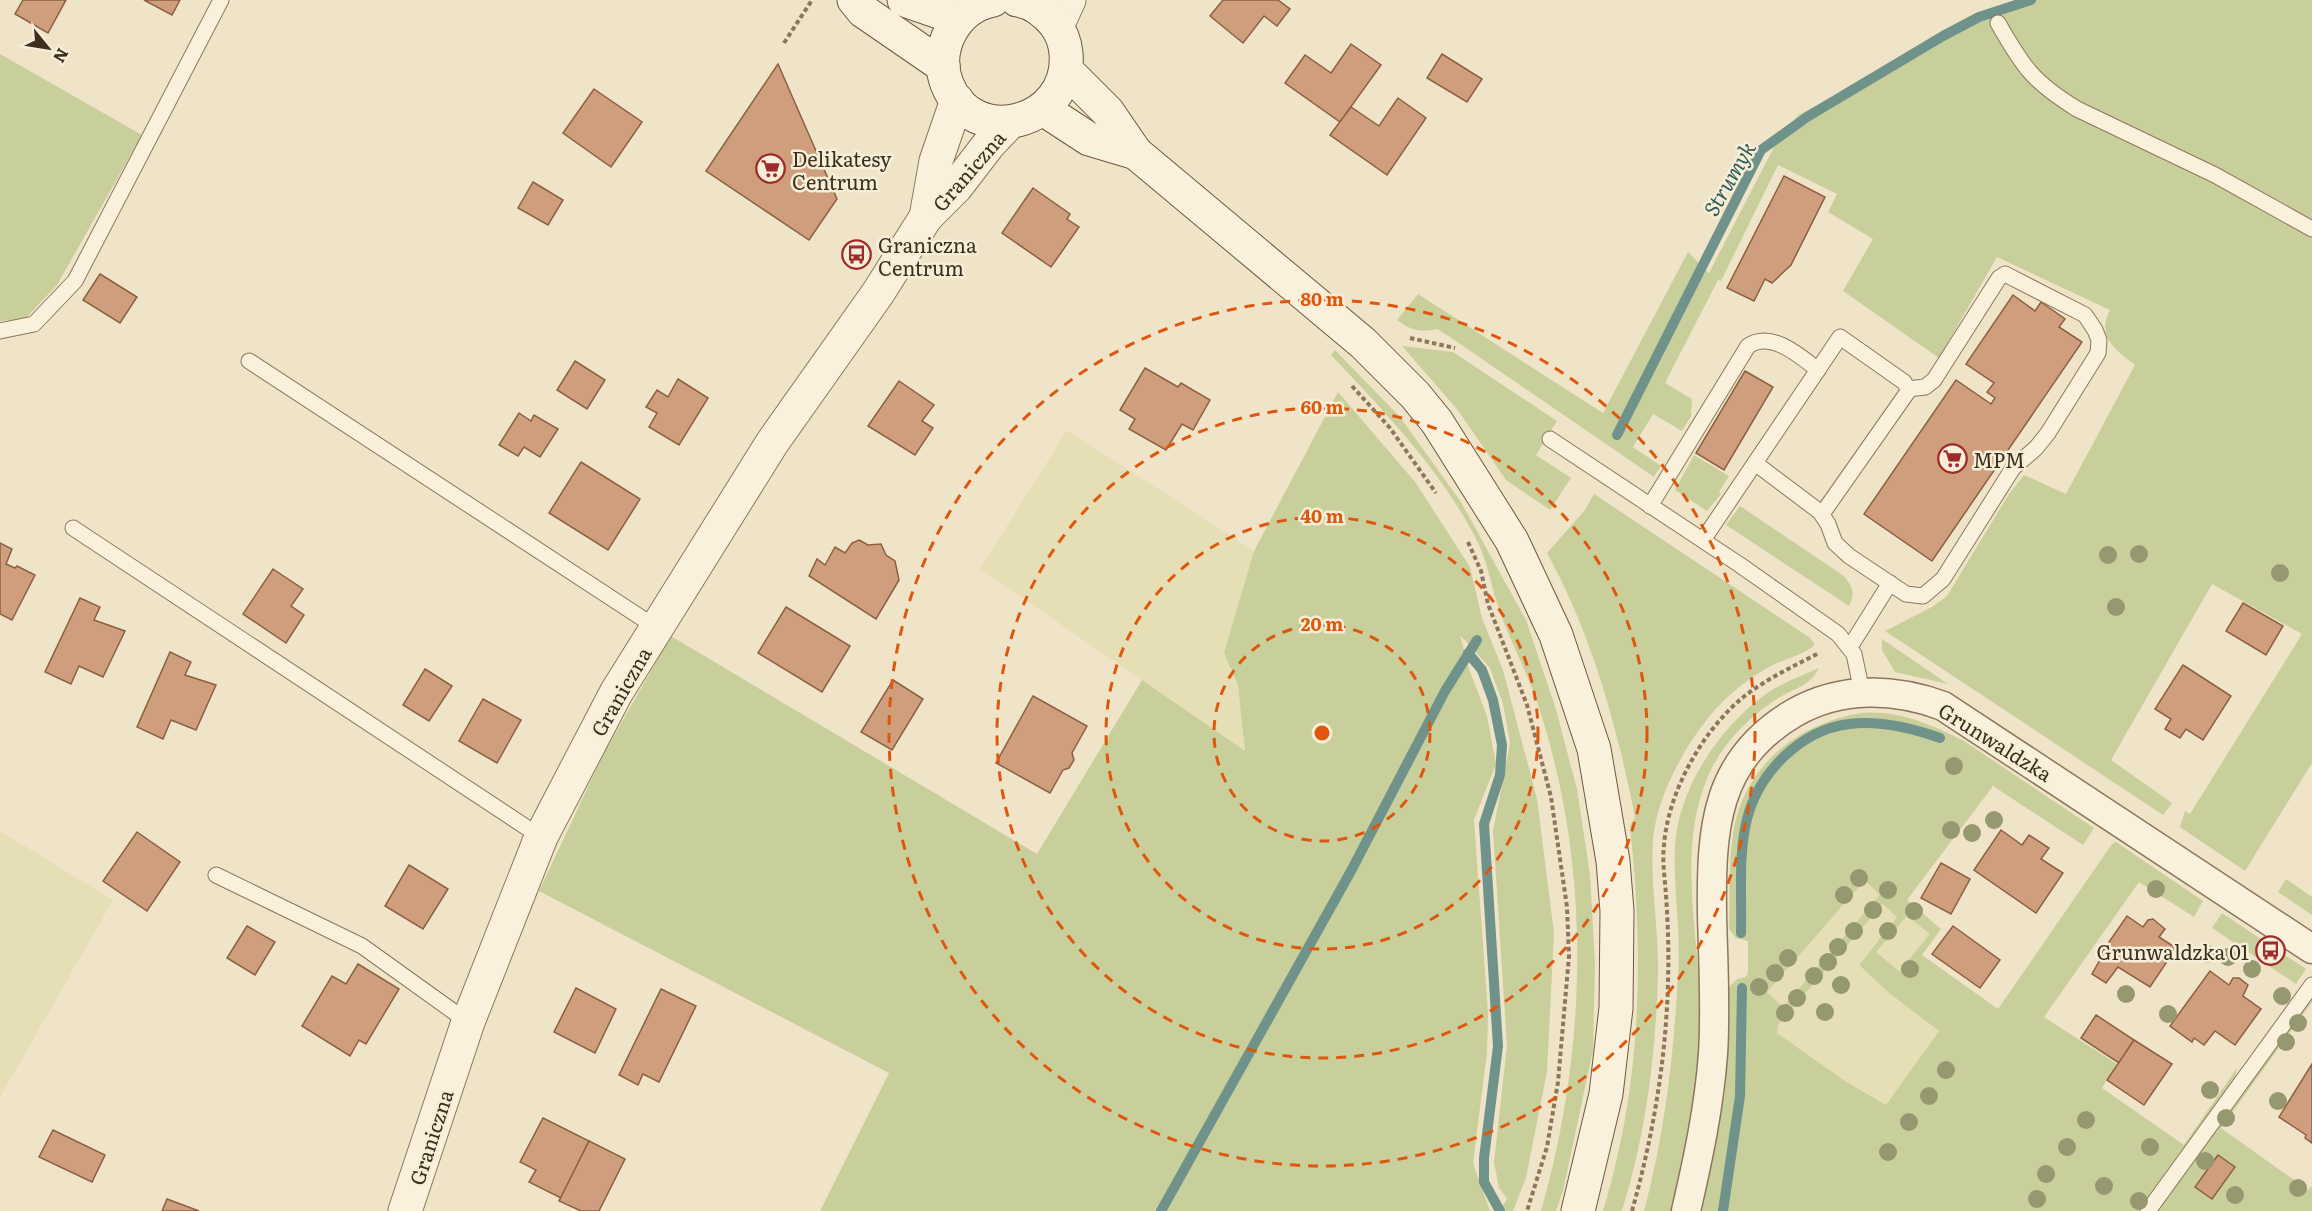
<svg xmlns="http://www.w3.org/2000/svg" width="2312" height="1211" font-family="Literata,serif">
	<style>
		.farmland { fill: #e6deb5 }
		.green { fill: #c9cf9b; fill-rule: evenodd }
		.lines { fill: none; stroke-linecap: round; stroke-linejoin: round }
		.stream { stroke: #6f938a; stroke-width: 10 }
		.building { fill: #cf9f7d; stroke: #8d5f41; stroke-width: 1.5 }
		.service-casing { stroke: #8d765c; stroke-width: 17 }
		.minor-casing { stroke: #8d765c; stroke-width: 31 }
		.tertiary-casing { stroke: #8d765c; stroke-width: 35 }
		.secondary-casing { stroke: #6f573f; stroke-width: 35 }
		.path { stroke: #8d765c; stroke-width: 4; stroke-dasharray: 4.5 3; stroke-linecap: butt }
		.service { stroke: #faf1dc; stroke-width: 15 }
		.minor { stroke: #faf1dc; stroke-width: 28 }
		.tertiary { stroke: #faf1dc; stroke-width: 33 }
		.secondary { stroke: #faf1dc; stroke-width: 33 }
		.tree { fill: #96986f }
		.ring { fill: none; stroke: #df570d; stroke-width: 3; stroke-dasharray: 10 8 }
		.labels { text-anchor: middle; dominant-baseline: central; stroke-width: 5; stroke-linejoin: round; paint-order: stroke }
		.poi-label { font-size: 20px; fill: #3d2e20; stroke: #f7eed8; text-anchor: start }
		.street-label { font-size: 20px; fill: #3d2e20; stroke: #f7eed8 }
		.water-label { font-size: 21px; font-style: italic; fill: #2f5d5a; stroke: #f7eed8 }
		.centre { fill: #df570d; stroke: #f7eed8; stroke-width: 3 }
		.ring-label { font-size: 18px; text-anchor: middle; font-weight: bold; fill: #df570d; stroke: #f7eed8; stroke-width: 5; stroke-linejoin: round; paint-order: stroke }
	</style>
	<rect width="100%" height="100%" fill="#f0e4c8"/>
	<g class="farmland">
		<polygon points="1067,430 1254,551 1224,653 1238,685 1245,751 980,569"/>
		<polygon points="0,831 113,900 0,1097"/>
		<polygon points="1865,880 1881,895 1783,1007 1767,992"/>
		<polygon points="1883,904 1897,916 1859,965 1889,993 1939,1031 1886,1106 1845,1081 1777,1033 1778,1026"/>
		<polygon points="1907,916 1930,934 1899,971 1876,952"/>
	</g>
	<g class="green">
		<path d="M2028,0H2312V763L2245,871L2180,827L2185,811L2190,814L2302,634L2212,584L2111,760L2172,803L2163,815L1885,631L1932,607L1947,596L2009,494L2024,475L2066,494L2135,365C2115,350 2096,336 2110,310L1997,257L1939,358L1843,291L1873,239L1828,212L1837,194L1778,165L1721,281L1718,280L1665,383L1692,399L1691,416L1682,431L1653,414L1633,447L1661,466L1654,477L1450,337L1437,329C1420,333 1410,330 1397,320L1418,294L1603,413L1688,252L1709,273L1774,147L1798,115L1965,29Z"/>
		<polygon points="0,54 142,135 57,285 25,319 0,321"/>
		<polygon points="1402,346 1453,352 1557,421 1536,455 1571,478 1550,510 1506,480 1457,409"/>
		<path d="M1335,350L1400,417L1461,502L1526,620L1555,706L1577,789L1590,875L1595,963L1593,1050L1563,1191L1556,1211H1541C1588,1047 1592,865 1537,702C1526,668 1507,636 1497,603C1490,581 1487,561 1477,541C1442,471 1384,411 1331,355Z"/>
		<polygon points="1338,392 1416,483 1470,567 1482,618 1503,670 1537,799 1554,933 1547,1072 1526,1178 1513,1211 1499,1211 1507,1199 1499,1188 1494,1162 1507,1046 1493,831 1510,743 1503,704 1490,668 1460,635 1469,669 1487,716 1496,764 1474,820 1488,1013 1487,1053 1473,1163 1490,1211 820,1211 889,1073 539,891 604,753 671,636 1037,854 1142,680 1245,751 1238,685 1224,653 1254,551"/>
		<polygon points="1694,455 1729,476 1719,492 1721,494 1707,511 1675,490"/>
		<path d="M1594,494L1809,637L1815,644C1807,654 1787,658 1775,664C1750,676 1726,696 1708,718C1682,751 1656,799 1653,841C1650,885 1659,929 1658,973C1656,1054 1646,1134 1622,1211H1603C1642,1083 1644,958 1630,826L1635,817C1617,726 1592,635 1547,553L1585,510Z"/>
		<path d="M1740,506L1844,576C1852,586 1856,594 1849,606L1726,525Z"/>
		<polygon points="1882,639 1948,684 1895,672 1882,650"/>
		<path d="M1819,668C1810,686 1797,687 1780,697C1750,716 1723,742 1708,776C1676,852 1700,934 1700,1014C1700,1081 1688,1146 1672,1211H1644C1665,1132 1674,1054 1678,973C1681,931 1673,888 1675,846C1678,789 1720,726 1766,694C1782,683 1801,676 1819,668Z"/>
		<path d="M1861,713C1899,710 1930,724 1964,741L2094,828L2083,845L1993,786L1907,900L1941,929L1922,955L1998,1009L2112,844L2116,842L2203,901L2194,917L2139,882L2044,1017L2117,1064L2102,1088L2184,1145L2237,1068L2235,1079L2143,1211H1702L1725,1093L1728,988L1737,979L1746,977L1748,972V941L1736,938L1729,929C1730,896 1728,861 1734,828C1746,764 1799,723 1861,713ZM1865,880L1880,895L1783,1007L1767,992ZM1883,904L1897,917L1859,965L1889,993L1939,1031L1886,1105L1845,1081L1777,1033L1778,1025ZM1907,916L1930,934L1899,971L1876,952Z"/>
		<polygon points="2286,879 2312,897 2312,915 2278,892"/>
		<polygon points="2222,913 2306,969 2296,984 2212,928"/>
		<polygon points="2312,996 2312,1002 2221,1128 2308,1190 2312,1186 2312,1211 2155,1211"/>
	</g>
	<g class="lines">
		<g class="stream">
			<polyline points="1617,435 1761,150 1807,117 1943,36 1979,17 2031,0"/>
			<polyline points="1468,653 1482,670 1493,700 1502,745 1500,775 1484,824 1498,1046 1484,1158 1484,1182 1500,1211"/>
			<path d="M1741,933C1742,896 1738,855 1747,819C1759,772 1801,730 1849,724C1879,720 1912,728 1940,738"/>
			<polyline points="1161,1211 1351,871 1445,691 1477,640"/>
			<polyline points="1723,1211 1740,1096 1742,988"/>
		</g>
	</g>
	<g class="building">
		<polygon points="23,0 66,0 48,33 15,14"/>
		<polygon points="144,0 180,0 172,15"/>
		<polygon points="1223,0 1278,0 1290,9 1277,26 1264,16 1243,43 1210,16"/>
		<polygon points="1351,44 1381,65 1340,122 1285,83 1305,55 1331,73"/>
		<polygon points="1442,54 1482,79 1467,102 1427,78"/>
		<polygon points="778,64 837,199 809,240 706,171"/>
		<polygon points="594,89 642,122 611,167 563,133"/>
		<polygon points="1398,98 1426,118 1387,175 1330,135 1351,107 1379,126"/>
		<polygon points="1784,176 1825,197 1791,265 1772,283 1765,279 1754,301 1727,288"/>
		<polygon points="533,182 563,200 548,225 518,208"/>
		<polygon points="1033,188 1070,214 1067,219 1079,227 1051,267 1002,233"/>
		<polygon points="100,274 137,297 120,323 83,300"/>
		<polygon points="2013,295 2035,311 2041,302 2065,319 2059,327 2082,342 1932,561 1864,514 1956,380 1991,404 1995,398 1987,392 1994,383 1966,364"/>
		<polygon points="575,361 605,380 587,409 557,390"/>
		<polygon points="1145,368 1178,387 1181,383 1210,400 1193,430 1182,424 1166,450 1129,429 1135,419 1120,410"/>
		<polygon points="1745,371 1773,387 1724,470 1696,453"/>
		<polygon points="678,379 708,398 679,445 649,427 657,413 646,407 657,390 668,397"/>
		<polygon points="899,381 934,405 922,421 933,428 915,455 868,426"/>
		<polygon points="519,413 531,421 534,415 558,429 540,457 524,447 518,456 499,445"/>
		<polygon points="581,462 640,499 608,550 549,513"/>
		<polygon points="859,540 868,545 881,544 886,555 895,561 899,580 876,619 809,576 817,559 825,565 835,547 845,553 852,543"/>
		<polygon points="0,543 12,549 6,564 15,568 17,566 35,575 12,620 0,614"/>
		<polygon points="273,569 303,589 291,606 304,615 286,643 243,614"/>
		<polygon points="80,598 100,607 94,620 125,631 103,677 79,666 71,684 45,672"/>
		<polygon points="2243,603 2283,626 2266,655 2226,631"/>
		<polygon points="786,607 850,646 822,692 758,653"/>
		<polygon points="170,652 191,662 185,675 216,685 196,730 171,720 163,739 137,727"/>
		<polygon points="2183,665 2231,696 2203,740 2186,729 2180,738 2165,729 2171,719 2155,709"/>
		<polygon points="425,669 452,686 429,721 403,705"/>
		<polygon points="893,680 923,699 892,750 861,732"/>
		<polygon points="1033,696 1087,726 1072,753 1074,760 1069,768 1063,770 1050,793 996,763"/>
		<polygon points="483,699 521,720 497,763 459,741"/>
		<polygon points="2001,830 2022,845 2029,835 2049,848 2041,859 2063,873 2036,913 1974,870"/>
		<polygon points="137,832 180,862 147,911 103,881"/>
		<polygon points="1941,863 1970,879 1951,914 1921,898"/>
		<polygon points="409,865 448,889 423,929 385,906"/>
		<polygon points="2127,916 2143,927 2148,920 2153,919 2165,929 2159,937 2176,948 2150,987 2118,967 2106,983 2092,974 2102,956 2100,955"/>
		<polygon points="247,926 275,942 255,975 227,958"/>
		<polygon points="1953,926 2000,960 1980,988 1932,954"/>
		<polygon points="358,964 399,989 366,1044 359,1040 350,1056 302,1026 332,976 346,984"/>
		<polygon points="2210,971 2229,985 2233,978 2239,978 2248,985 2243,996 2261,1009 2235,1045 2215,1031 2204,1045 2194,1038 2192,1042 2170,1026"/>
		<polygon points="576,988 616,1009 595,1053 554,1032"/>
		<polygon points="661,989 696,1006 659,1082 643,1074 638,1085 619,1075"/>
		<polygon points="2096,1015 2134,1040 2119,1063 2081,1038"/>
		<polygon points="2134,1040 2172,1064 2144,1105 2107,1080"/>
		<polygon points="2312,1064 2312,1143 2305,1138 2306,1135 2279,1117"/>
		<polygon points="543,1118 589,1141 561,1198 529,1182 536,1170 520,1162"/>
		<polygon points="53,1130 105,1155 92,1182 39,1157"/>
		<polygon points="589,1141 625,1159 599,1211 581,1211 559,1201"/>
		<polygon points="2218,1155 2235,1167 2212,1199 2195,1187"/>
		<polygon points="167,1199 199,1211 162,1211"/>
	</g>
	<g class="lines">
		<defs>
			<g id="service">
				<path d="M1998,23C2023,67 2033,82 2077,109L2215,175L2312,229"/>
				<polyline points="0,331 34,324 75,281 221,0"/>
				<polyline points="249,361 657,628"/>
				<polyline points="1550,439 1740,565 1838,634 1854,654 1862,692"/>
				<polyline points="1755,463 1820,512 1828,524 1835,543 1849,556 1906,594 1923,596 1943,579 2013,468 2036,448 2048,433 2098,353 2099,340 2095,330 2085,315 2005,274 1999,278 1934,380 1925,387 1908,389"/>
				<path d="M1650,506L1748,346C1771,330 1800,356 1818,370"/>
				<polyline points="73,528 541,837"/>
				<polyline points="1703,540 1840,337 1904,382 1909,390 1822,514"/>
				<polyline points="1850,647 1890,583"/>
				<polyline points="216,875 362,946 468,1022"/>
				<polyline points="2148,1211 2312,985"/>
			</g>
			<path id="minor" d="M1686,1211C1698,1159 1709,1108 1713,1054C1716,1008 1713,960 1712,914C1711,830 1714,760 1794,713C1841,686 1894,688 1943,706L2312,949"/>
			<g id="tertiary">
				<polyline points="1057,26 1069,0"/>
				<polyline points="926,217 936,161 957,100"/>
				<polyline points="405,1211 468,1022 541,837 616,693 772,443 878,293 926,217 956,187 989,144 1010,122"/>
			</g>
			<g id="secondary">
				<polyline points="854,0 863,11 943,66"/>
				<polyline points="904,0 959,19"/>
				<path d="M993,0C956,7 933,48 947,84C973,150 1072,124 1066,53C1065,43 1061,32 1055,24C1045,12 1032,2 1017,0"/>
				<polyline points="1066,70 1108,112 1136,153 1363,343 1415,395 1437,422 1512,541 1556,635 1594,749 1613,861 1617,911 1616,1008 1606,1094 1578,1211"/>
				<polyline points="1043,109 1089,139 1136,153"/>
			</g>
		</defs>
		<use href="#service" class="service-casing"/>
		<use href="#minor" class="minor-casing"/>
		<use href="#tertiary" class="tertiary-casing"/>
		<use href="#secondary" class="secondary-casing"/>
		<g class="path">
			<polyline points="784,43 812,0"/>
			<polyline points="1410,338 1455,348"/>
			<polyline points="1352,386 1390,428 1436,493"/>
			<polyline points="1468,542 1481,571 1488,604 1527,705 1551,797 1567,907 1569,956 1558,1082 1547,1147 1527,1211"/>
			<path d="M1632,1211C1653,1136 1666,1060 1668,982C1669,954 1668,924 1666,895C1665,879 1662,862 1664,845C1668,793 1701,733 1741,699C1764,680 1792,667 1819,653"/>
		</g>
		<use href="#service" class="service"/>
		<use href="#minor" class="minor"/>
		<use href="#tertiary" class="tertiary"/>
		<use href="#secondary" class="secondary"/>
	</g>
	<g class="tree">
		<circle cx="2139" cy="554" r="9"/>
		<circle cx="2108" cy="555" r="9"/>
		<circle cx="2280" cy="573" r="9"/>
		<circle cx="2116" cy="607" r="9"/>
		<circle cx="1954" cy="766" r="9"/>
		<circle cx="1994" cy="820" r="9"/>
		<circle cx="1951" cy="830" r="9"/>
		<circle cx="1972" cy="833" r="9"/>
		<circle cx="1859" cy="878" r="9"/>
		<circle cx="2156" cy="889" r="9"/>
		<circle cx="1888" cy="890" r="9"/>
		<circle cx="1844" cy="895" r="9"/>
		<circle cx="1873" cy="910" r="9"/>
		<circle cx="1914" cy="911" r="9"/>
		<circle cx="1854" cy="931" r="9"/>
		<circle cx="1888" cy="931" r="9"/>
		<circle cx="1838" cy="947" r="9"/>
		<circle cx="2207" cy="954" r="9"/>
		<circle cx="2228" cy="957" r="9"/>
		<circle cx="1788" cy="958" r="9"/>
		<circle cx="1828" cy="962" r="9"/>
		<circle cx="1910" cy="969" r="9"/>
		<circle cx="2252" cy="969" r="9"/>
		<circle cx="1775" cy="973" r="9"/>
		<circle cx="1814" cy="976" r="9"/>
		<circle cx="1841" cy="985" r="9"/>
		<circle cx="1759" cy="987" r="9"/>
		<circle cx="2126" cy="994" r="9"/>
		<circle cx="2282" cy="996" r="9"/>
		<circle cx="1797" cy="998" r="9"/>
		<circle cx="1825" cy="1012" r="9"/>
		<circle cx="1785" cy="1013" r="9"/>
		<circle cx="2168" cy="1014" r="9"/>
		<circle cx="2298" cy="1023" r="9"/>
		<circle cx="2286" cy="1042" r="9"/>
		<circle cx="1946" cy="1070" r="9"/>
		<circle cx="2210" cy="1090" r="9"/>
		<circle cx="1929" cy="1096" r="9"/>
		<circle cx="2278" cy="1101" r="9"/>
		<circle cx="2226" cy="1118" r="9"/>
		<circle cx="2086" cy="1120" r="9"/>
		<circle cx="1909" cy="1122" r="9"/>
		<circle cx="2067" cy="1147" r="9"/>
		<circle cx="2150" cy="1147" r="9"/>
		<circle cx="1888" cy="1152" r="9"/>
		<circle cx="2205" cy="1161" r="9"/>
		<circle cx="2046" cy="1174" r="9"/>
		<circle cx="2104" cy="1186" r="9"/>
		<circle cx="2298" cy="1188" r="9"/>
		<circle cx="2235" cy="1195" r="9"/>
		<circle cx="2037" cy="1199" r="9"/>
		<circle cx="2139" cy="1201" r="9"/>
	</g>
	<g class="ring">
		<circle cx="1322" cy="733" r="108"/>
		<circle cx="1322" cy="733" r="216"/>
		<circle cx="1322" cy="733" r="325"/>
		<circle cx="1322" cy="733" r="433"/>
	</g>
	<defs>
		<symbol id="supermarket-ring" viewBox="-11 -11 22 22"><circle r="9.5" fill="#f7eed8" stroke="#9e2a2b" stroke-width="1.5"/><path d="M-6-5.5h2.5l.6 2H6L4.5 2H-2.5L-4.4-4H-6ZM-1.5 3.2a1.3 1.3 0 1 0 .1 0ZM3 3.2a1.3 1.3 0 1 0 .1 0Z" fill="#9e2a2b"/></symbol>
		<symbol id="bus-ring" viewBox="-11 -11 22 22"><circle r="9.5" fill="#f7eed8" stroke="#9e2a2b" stroke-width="1.5"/><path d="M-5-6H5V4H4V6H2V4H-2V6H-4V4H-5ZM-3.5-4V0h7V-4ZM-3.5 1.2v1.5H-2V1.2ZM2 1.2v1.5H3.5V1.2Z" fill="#9e2a2b"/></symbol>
	</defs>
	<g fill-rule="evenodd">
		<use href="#supermarket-ring" x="754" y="152" width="33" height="33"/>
		<use href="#bus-ring" x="840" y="238" width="33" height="33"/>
		<use href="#supermarket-ring" x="1936" y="442" width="33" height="33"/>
		<use href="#bus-ring" x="2254" y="934" width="33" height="33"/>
	</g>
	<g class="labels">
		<g class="poi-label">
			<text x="792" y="158">Delikatesy<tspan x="792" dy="23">Centrum</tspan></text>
			<text x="878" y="244">Graniczna<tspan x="878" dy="23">Centrum</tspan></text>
			<text x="1973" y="459">MPM</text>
			<text x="2249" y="951" text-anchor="end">Grunwaldzka 01</text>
		</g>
		<g class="street-label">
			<text transform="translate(968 170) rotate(-49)">Graniczna</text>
			<text transform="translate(620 691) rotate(-60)">Graniczna</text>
			<text transform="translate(1996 741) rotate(32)">Grunwaldzka</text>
			<text transform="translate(430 1137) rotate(-72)">Graniczna</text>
		</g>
		<g class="water-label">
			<text transform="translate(1728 178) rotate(-60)">Strumyk</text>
		</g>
	</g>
	<circle cx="1322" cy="733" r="9" class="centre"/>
	<g class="ring-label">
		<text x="1322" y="306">80 m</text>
		<text x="1322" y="414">60 m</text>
		<text x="1322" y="523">40 m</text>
		<text x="1322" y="631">20 m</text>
	</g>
	<g transform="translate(48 48) rotate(120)" stroke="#f7eed8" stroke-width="4.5" paint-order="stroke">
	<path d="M0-4.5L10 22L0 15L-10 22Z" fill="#3d2e20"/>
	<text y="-9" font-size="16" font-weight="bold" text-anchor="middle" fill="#3d2e20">N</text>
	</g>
</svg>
